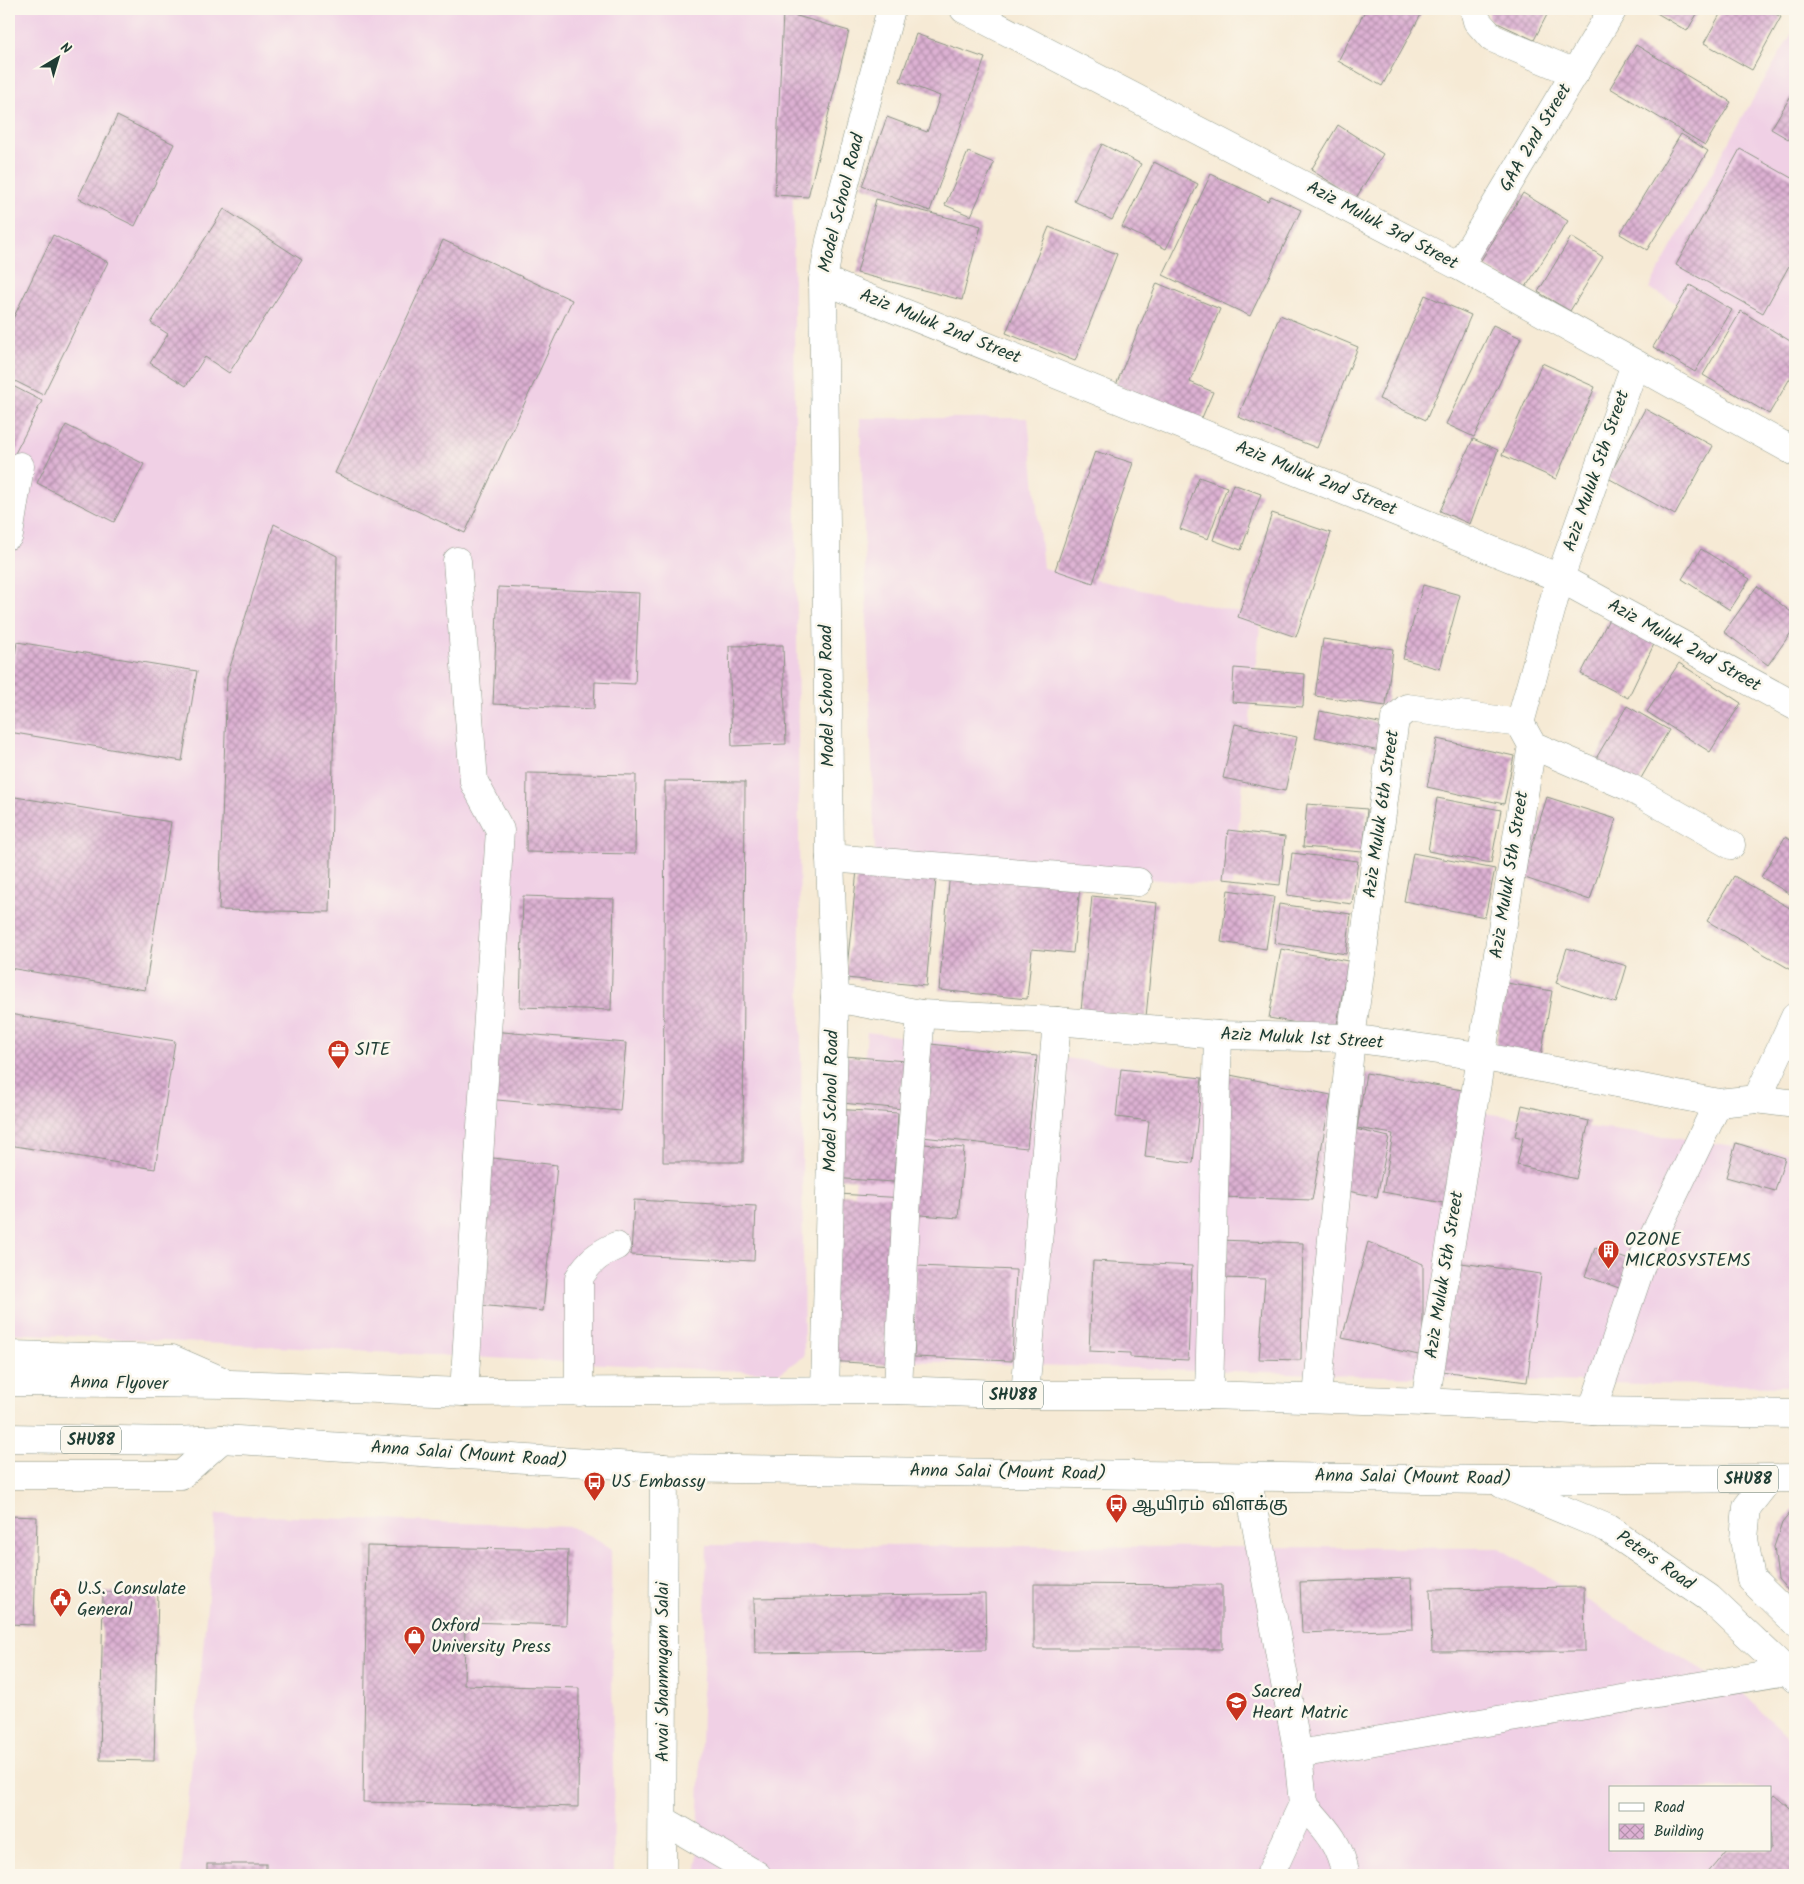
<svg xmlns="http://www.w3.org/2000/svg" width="1804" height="1884" font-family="Kalam,'Noto Sans Tamil',sans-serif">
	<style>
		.built { fill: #f0d0e5; fill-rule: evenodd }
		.building { fill: url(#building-cross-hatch) }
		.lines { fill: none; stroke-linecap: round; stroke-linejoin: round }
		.minor-casing { stroke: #8a9484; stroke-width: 29 }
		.major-casing { stroke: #8a9484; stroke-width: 29 }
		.minor { stroke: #fff; stroke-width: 28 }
		.major { stroke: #fff; stroke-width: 28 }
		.labels { text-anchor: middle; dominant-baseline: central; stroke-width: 5; stroke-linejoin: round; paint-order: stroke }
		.shield { fill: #fbf7ec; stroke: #61756b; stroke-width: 1 }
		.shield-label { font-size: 16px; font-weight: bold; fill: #1f3d34 }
		.street-label { font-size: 18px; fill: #1f3d34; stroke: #fbf7ec }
		.poi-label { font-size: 18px; fill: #1f3d34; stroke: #fbf7ec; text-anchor: start }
	</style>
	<defs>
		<pattern id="building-cross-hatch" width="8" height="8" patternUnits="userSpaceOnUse" patternTransform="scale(1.25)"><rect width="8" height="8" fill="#ddb1d3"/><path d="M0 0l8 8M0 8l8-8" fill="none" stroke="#b391ac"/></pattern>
	</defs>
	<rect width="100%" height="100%" fill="#fbf7ec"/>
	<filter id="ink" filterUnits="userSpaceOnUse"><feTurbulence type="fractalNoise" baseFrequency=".02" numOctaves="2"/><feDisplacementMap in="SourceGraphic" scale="10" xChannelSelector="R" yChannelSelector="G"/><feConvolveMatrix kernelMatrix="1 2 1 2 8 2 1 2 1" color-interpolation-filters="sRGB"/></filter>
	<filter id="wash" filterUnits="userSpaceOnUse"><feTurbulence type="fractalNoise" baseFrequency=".0096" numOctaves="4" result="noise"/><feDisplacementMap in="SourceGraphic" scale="20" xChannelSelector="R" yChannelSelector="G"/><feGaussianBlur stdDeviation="1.12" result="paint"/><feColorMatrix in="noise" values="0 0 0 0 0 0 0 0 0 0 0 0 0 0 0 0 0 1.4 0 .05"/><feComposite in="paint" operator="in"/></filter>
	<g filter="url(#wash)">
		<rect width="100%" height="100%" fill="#f6ead5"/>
		<g class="built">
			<polygon points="9,9 791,9 804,1356 779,1373 9,1333"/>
			<polygon points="1795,28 1795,368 1649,288 1739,123"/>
			<polygon points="860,418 1028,418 1043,568 1261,617 1232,886 875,856"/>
			<polygon points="867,1032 1795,1154 1795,1386 1643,1384 842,1359"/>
			<polygon points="216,1514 572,1527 611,1548 614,1875 181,1875"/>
			<path d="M707,1545L1499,1548L1746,1696L1795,1745V1875H697ZM1610,1788H1770V1850H1610Z"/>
		</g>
		<g id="blocks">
			<g class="building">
				<polygon points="1366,9 1424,9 1382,86 1338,61"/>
				<polygon points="1489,9 1550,9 1534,40 1489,19"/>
				<polygon points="1650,9 1700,9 1687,31"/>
				<polygon points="1723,9 1766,9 1781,17 1752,70 1704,43"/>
				<polygon points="783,12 849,31 808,197 775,195"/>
				<polygon points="916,34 985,58 930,211 862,186 887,117 927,132 940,96 900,81"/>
				<polygon points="1636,45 1731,102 1705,145 1610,88"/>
				<polygon points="1795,89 1795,143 1771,129"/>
				<polygon points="117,116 174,144 135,226 78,198"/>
				<polygon points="1338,125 1383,154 1356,198 1311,170"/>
				<polygon points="1681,134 1708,151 1647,250 1620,234"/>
				<polygon points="1102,144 1141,164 1112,220 1074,201"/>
				<polygon points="1740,149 1795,180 1795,255 1763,313 1676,265"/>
				<polygon points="968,152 994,163 971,216 945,205"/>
				<polygon points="1154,162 1198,184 1166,249 1122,227"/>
				<polygon points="1211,174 1268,201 1271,196 1301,210 1250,316 1163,275"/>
				<polygon points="1523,193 1568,221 1524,290 1480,262"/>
				<polygon points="876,199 981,226 962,300 857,273"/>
				<polygon points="224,209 302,260 229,373 205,357 186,386 150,363 168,334 151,323"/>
				<polygon points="1049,227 1117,254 1075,361 1006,333"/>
				<polygon points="53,235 108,262 43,395 9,378 9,327"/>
				<polygon points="1571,237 1603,257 1570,311 1538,292"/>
				<polygon points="443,240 572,300 465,533 335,473"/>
				<polygon points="1157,283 1220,309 1190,382 1213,392 1201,420 1116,385"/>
				<polygon points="1690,285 1732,310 1695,372 1653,347"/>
				<polygon points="1425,295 1471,315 1426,420 1379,399"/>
				<polygon points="1741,311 1795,344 1795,377 1792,375 1769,414 1703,375"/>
				<polygon points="1280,315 1358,347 1317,448 1238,417"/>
				<polygon points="1493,325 1521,338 1474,437 1446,424"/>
				<polygon points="1542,363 1595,387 1556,479 1502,455"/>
				<polygon points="9,384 42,401 9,465"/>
				<polygon points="1645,409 1713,446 1675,515 1608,478"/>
				<polygon points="66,425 144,464 114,522 37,483"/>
				<polygon points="1473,439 1498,450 1470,524 1440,511"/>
				<polygon points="1095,451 1133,463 1093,583 1055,570"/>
				<polygon points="1199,477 1227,487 1208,539 1180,529"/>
				<polygon points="1233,484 1261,494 1241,550 1213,540"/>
				<polygon points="1272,513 1331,533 1296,637 1238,617"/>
				<polygon points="274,524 337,556 330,912 219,910 227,677"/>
				<polygon points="1701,549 1750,579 1730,610 1682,579"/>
				<polygon points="1423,585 1460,595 1440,669 1403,659"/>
				<polygon points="1757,586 1795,615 1795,627 1768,665 1724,632"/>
				<polygon points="498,587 639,593 635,684 595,682 594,709 493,704"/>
				<polygon points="1610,617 1656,640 1628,698 1581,674"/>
				<polygon points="1323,639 1393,649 1386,706 1315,696"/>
				<polygon points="17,642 197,671 182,761 9,732 9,693"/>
				<polygon points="783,645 786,744 732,746 729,646"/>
				<polygon points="1679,663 1741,703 1710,752 1647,712"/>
				<polygon points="1234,668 1305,674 1303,707 1232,702"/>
				<polygon points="1627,706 1669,730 1637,785 1595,760"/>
				<polygon points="1320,711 1384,724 1379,751 1315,737"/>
				<polygon points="1235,724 1297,737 1285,791 1223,778"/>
				<polygon points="1437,739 1514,756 1504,804 1427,787"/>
				<polygon points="527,773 636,775 635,854 526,852"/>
				<polygon points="665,781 745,782 743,1162 663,1162"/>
				<polygon points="9,796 171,822 145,990 9,968"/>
				<polygon points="1547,797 1616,819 1590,900 1522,877"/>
				<polygon points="1437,798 1501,810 1491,863 1428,851"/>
				<polygon points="1307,804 1367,809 1363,852 1303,847"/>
				<polygon points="1228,830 1285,837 1280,885 1223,879"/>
				<polygon points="1785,837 1795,842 1795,897 1761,877"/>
				<polygon points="1292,853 1358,861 1352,904 1287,895"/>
				<polygon points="1413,853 1495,869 1485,917 1404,901"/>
				<polygon points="857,870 936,879 926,986 846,978"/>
				<polygon points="950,872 1080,886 1073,953 1032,949 1027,999 939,990"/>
				<polygon points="1734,876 1795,911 1795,972 1707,921"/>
				<polygon points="1228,890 1274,897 1266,949 1221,942"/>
				<polygon points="523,896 614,899 611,1010 520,1007"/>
				<polygon points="1092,896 1157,903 1146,1017 1081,1011"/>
				<polygon points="1279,904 1351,914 1346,954 1274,943"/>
				<polygon points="1567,948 1627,966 1616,1003 1556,983"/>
				<polygon points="1281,949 1348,961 1336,1030 1269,1018"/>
				<polygon points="1507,983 1552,991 1541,1056 1495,1047"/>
				<polygon points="9,1014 175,1041 155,1169 9,1145"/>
				<polygon points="492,1031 626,1043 620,1111 486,1099"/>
				<polygon points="922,1043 1037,1056 1027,1148 912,1136"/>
				<polygon points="845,1056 906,1061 903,1109 842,1103"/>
				<polygon points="1121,1069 1202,1078 1193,1163 1145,1157 1149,1121 1116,1117"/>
				<polygon points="1366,1073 1468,1091 1449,1204 1383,1192 1393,1134 1357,1128"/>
				<polygon points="1225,1074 1331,1095 1312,1200 1221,1197"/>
				<polygon points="1522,1105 1589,1121 1576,1179 1517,1165 1523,1138 1515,1136"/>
				<polygon points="834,1109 898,1113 894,1182 830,1178"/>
				<polygon points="1355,1129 1389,1137 1377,1197 1343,1190"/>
				<polygon points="915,1143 964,1148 958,1218 909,1214"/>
				<polygon points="1736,1143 1785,1158 1775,1191 1726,1177"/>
				<polygon points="493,1158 557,1165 543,1311 478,1305"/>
				<polygon points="839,1194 904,1198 893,1365 828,1361"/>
				<polygon points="634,1200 756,1206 754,1261 631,1255"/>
				<polygon points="1219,1240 1303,1243 1301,1360 1259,1359 1265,1279 1218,1278"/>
				<polygon points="1368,1242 1423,1264 1423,1356 1342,1338"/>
				<polygon points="1595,1248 1635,1262 1622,1289 1585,1276"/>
				<polygon points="1093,1261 1192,1266 1188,1360 1130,1357 1130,1353 1089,1351"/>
				<polygon points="1454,1262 1541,1274 1527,1382 1441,1371"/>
				<polygon points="917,1266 1016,1270 1012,1361 914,1357"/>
				<polygon points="1795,1507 1795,1599 1778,1579 1774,1547 1782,1523"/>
				<polygon points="9,1516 37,1517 34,1625 9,1624"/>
				<polygon points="367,1546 568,1550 566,1625 465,1622 464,1685 579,1688 578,1807 363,1802"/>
				<polygon points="1411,1578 1413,1629 1302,1633 1300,1582"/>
				<polygon points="1034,1584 1222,1585 1222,1649 1034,1649"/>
				<polygon points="1584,1587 1585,1651 1432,1652 1430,1589"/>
				<polygon points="103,1592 158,1593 154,1761 100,1760"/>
				<polygon points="985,1594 986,1650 755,1653 754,1598"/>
				<polygon points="1775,1795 1795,1812 1795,1875 1706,1875 1727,1850 1770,1850 1770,1801"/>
				<rect x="207" y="1864" width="59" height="11"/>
			</g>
		</g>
	</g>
	<g filter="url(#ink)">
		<use href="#blocks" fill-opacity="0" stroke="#8a9484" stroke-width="1"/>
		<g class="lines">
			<defs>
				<g id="minor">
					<polyline points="964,9 1459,266 1795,452"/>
					<polyline points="1474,9 1477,21 1492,38 1575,73"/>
					<polyline points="1459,266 1613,9"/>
					<polyline points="823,280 1560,578 1795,706"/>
					<polyline points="9,535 20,466"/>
					<polyline points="457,561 474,782 500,830 464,1392"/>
					<polyline points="1532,745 1629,787 1731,845"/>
					<polyline points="830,858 1138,882"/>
					<polyline points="835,998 921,1014 1057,1021 1218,1035 1351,1038 1480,1056 1718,1103 1757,1099 1795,1104"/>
					<polyline points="1757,1099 1795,1017"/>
					<polyline points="898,1390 907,1195 921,1014"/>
					<polyline points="825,1391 835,998 830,858 823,280 830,241 891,9"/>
					<path d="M579,1392V1278C589,1261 599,1254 616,1246"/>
					<polyline points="1025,1395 1057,1021"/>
					<polyline points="1209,1395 1218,1035"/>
					<polyline points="1317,1397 1351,1038 1395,719 1407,708 1520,723"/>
					<polyline points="1425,1402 1532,745 1520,723 1560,578 1635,364"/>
					<polyline points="1592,1411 1645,1254 1718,1103"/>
					<polyline points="1247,1476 1298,1754"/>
					<path d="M1303,1804C1326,1830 1338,1840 1346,1875"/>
					<polyline points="663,1820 757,1875"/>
					<polyline points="662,1875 664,1468"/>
					<polyline points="1270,1875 1303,1804 1298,1754 1787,1671"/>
				</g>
				<g id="major">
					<polyline points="9,1355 172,1359 220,1380"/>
					<polyline points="9,1382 230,1384 464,1392 898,1390 1025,1395 1209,1395 1425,1402 1592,1411 1795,1414"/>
					<polyline points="9,1438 174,1441 222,1439 664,1468 1491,1480 1795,1478"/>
					<polyline points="9,1475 181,1475 222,1439"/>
					<polyline points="1769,1479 1747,1507 1744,1539 1751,1579 1795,1622"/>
					<polyline points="1502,1484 1607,1528 1709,1598 1795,1679"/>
				</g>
			</defs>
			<use href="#minor" class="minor-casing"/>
			<use href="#major" class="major-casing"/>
			<use href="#minor" class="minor"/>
			<use href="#major" class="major"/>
		</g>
	</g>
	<defs>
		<symbol id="office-pin" viewBox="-11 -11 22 30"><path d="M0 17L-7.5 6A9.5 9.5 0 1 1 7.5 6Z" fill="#c8321e" stroke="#fbf7ec"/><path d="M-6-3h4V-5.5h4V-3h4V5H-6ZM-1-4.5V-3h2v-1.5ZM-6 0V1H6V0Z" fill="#fff"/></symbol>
		<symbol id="building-pin" viewBox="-11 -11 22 30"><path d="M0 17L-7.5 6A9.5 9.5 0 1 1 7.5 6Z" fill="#c8321e" stroke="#fbf7ec"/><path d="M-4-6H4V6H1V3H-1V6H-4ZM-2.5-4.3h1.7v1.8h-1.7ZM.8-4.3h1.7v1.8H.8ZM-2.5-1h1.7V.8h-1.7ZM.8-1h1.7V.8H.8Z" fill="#fff"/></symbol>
		<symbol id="bus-pin" viewBox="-11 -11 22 30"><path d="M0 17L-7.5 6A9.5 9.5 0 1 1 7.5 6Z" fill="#c8321e" stroke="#fbf7ec"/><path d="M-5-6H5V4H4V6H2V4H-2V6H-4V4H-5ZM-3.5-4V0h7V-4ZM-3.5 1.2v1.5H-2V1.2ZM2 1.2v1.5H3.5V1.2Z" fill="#fff"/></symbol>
		<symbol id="civic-pin" viewBox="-11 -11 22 30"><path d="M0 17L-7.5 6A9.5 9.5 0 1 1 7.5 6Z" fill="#c8321e" stroke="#fbf7ec"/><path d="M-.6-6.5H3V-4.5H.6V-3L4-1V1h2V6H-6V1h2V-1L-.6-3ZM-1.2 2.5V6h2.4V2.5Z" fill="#fff"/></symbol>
		<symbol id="shop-pin" viewBox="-11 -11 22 30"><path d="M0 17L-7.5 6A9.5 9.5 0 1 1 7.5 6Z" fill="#c8321e" stroke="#fbf7ec"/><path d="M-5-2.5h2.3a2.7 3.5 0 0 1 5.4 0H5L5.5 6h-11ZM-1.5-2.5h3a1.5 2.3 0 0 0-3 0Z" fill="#fff"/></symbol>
		<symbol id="school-pin" viewBox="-11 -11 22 30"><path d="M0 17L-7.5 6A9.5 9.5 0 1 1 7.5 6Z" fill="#c8321e" stroke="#fbf7ec"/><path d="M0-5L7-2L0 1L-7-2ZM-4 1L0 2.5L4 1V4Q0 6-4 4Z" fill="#fff"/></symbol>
	</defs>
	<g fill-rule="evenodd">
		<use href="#office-pin" x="326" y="1038" width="25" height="34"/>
		<use href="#building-pin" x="1596" y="1238" width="25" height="34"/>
		<use href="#bus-pin" x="582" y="1470" width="25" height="34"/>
		<use href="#bus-pin" x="1104" y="1492" width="25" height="34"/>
		<use href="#civic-pin" x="48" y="1586" width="25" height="34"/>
		<use href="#shop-pin" x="402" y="1624" width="25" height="34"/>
		<use href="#school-pin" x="1224" y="1690" width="25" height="34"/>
	</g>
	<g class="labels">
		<g class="shield">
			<rect x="983" y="1381.5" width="60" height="27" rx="4"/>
			<rect x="61" y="1426.5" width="60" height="27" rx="4"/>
			<rect x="1718" y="1465.5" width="60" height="27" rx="4"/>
		</g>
		<g class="shield-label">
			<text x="1013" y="1395">SHU88</text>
			<text x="91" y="1440">SHU88</text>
			<text x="1748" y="1479">SHU88</text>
		</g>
		<g class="street-label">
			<text transform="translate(1536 138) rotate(-59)">GAA 2nd Street</text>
			<text transform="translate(842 203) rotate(-76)">Model School Road</text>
			<text transform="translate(1382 226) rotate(28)">Aziz Muluk 3rd Street</text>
			<text transform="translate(940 327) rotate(22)">Aziz Muluk 2nd Street</text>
			<text transform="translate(1597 471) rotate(-71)">Aziz Muluk 5th Street</text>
			<text transform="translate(1316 479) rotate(22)">Aziz Muluk 2nd Street</text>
			<text transform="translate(1684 646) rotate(29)">Aziz Muluk 2nd Street</text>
			<text transform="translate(828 696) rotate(-91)">Model School Road</text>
			<text transform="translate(1382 814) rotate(-82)">Aziz Muluk 6th Street</text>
			<text transform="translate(1510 875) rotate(-81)">Aziz Muluk 5th Street</text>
			<text transform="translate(1302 1039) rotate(3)">Aziz Muluk 1st Street</text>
			<text transform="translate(832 1101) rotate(-89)">Model School Road</text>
			<text transform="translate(1445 1275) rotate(-81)">Aziz Muluk 5th Street</text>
			<text transform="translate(119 1384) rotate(1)">Anna Flyover</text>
			<text transform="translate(469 1455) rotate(4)">Anna Salai (Mount Road)</text>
			<text transform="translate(1008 1473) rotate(1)">Anna Salai (Mount Road)</text>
			<text transform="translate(1413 1478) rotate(1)">Anna Salai (Mount Road)</text>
			<text transform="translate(1655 1561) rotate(35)">Peters Road</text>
			<text transform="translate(663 1672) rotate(-90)">Avvai Shanmugam Salai</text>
		</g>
		<g class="poi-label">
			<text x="355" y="1050">SITE</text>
			<text x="1625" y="1240">OZONE<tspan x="1625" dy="21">MICROSYSTEMS</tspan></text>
			<text x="611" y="1482">US Embassy</text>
			<text x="1132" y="1505">ஆயிரம் விளக்கு</text>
			<text x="77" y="1589">U.S. Consulate<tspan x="77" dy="21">General</tspan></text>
			<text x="431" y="1626">Oxford<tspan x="431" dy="21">University Press</tspan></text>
			<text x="1252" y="1692">Sacred<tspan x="1252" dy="21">Heart Matric</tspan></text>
		</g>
	</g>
	<rect width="1804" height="1884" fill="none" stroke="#fbf7ec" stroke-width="30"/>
	<rect x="1609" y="1786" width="162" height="65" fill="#fbf7ec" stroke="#a3ada2"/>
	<rect x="1619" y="1803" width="25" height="8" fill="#ffffff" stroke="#a3ada2"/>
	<text x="1654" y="1812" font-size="15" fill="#1f3d34">Road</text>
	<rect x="1619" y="1824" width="25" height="15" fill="url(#building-cross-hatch)" stroke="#a3ada2"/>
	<text x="1654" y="1836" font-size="15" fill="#1f3d34">Building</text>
	<g transform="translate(58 58) rotate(38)" stroke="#fbf7ec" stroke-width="4" paint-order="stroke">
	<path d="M0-4L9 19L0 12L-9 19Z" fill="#1f3d34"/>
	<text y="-8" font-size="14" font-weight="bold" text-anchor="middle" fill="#1f3d34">N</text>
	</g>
</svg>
